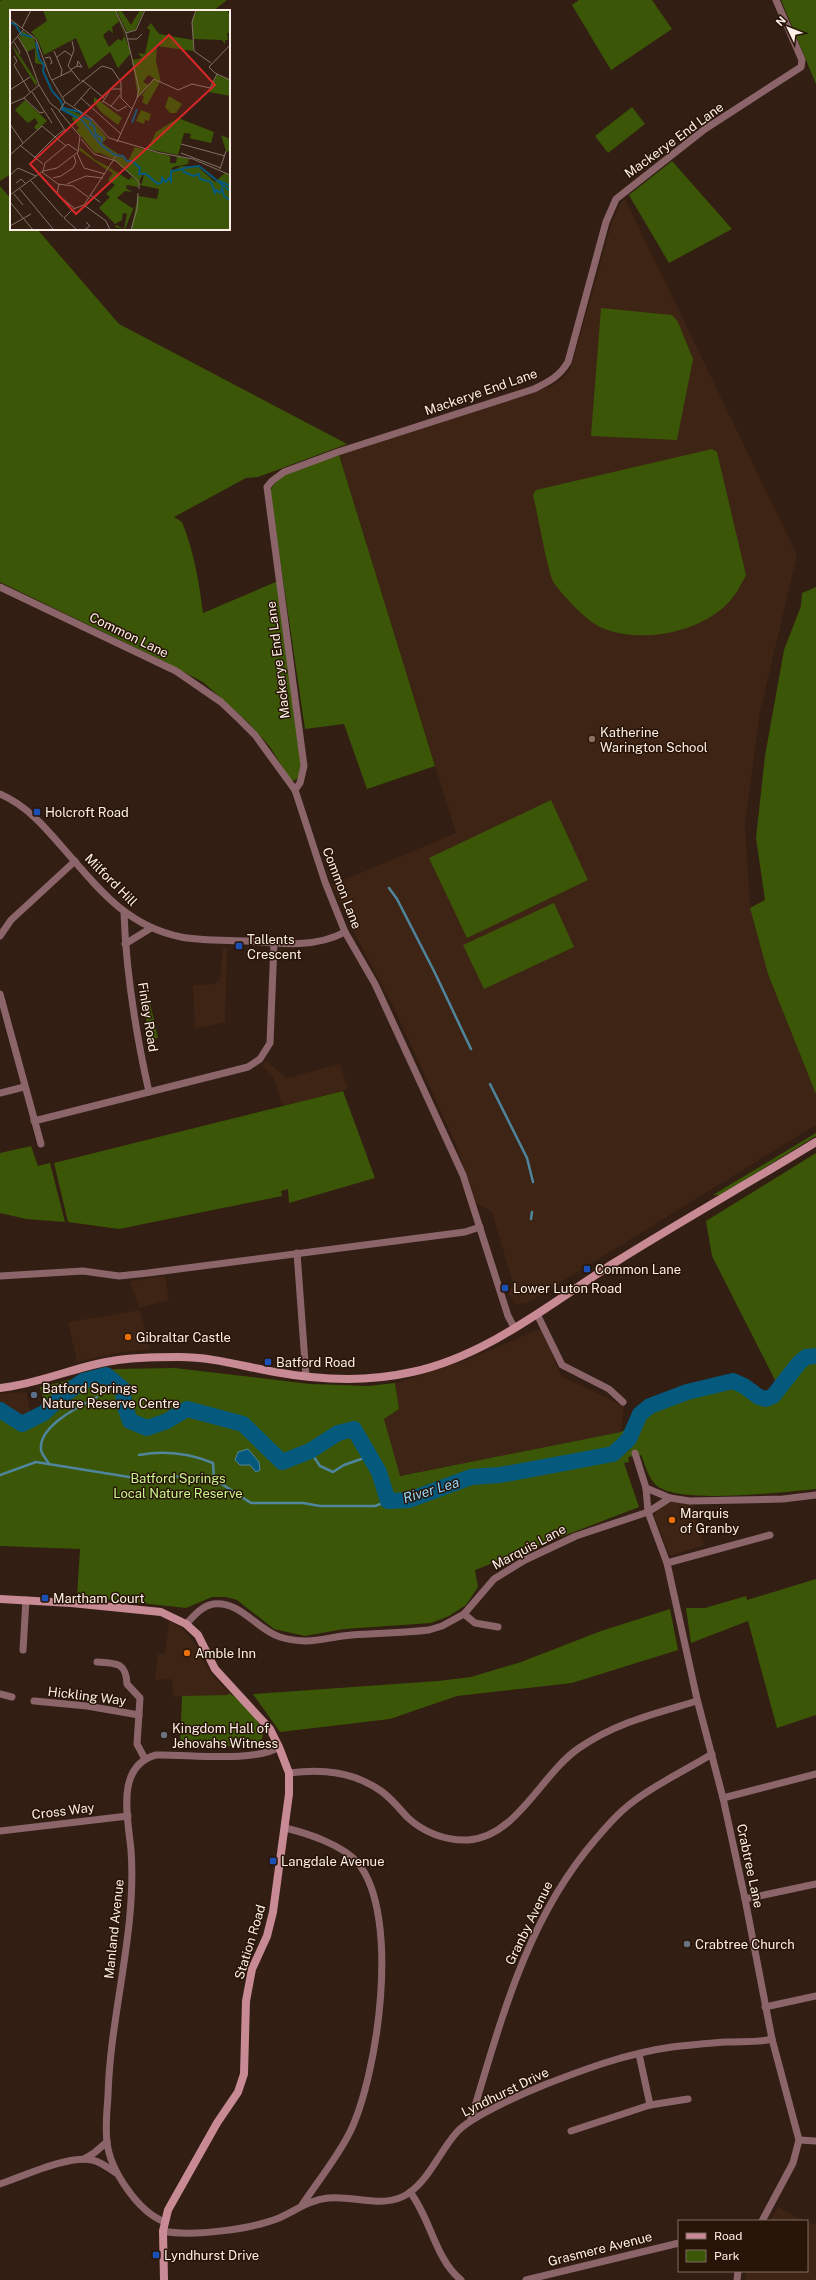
<svg xmlns="http://www.w3.org/2000/svg" width="816" height="2280" font-family="'Public Sans',sans-serif">
	<style>
		.built { fill: #3e2414 }
		.green { fill: #3b5606 }
		.water { fill: #05597d; stroke: #4f869d }
		.lines { fill: none; stroke-linecap: round; stroke-linejoin: round }
		.stream { stroke: #4f869d; stroke-width: 2.5 }
		.river { stroke: #05597d; stroke-width: 16 }
		.minor { stroke: #8c656b; stroke-width: 7 }
		.secondary { stroke: #c88a94; stroke-width: 8 }
		.education-dot { fill: #8d6e63; stroke: #281508; stroke-width: 1.5 }
		.transit-dot { fill: #1a4fb4; stroke: #281508; stroke-width: 1.5 }
		.food-dot { fill: #e8710a; stroke: #281508; stroke-width: 1.5 }
		.service-dot { fill: #5c6f8a; stroke: #281508; stroke-width: 1.5 }
		.worship-dot { fill: #6b7280; stroke: #281508; stroke-width: 1.5 }
		.labels { text-anchor: middle; dominant-baseline: central; stroke-width: 3; stroke-linejoin: round; paint-order: stroke }
		.street-label { font-size: 13px; fill: #fdefe7; stroke: #281508 }
		.poi-label { font-size: 13px; fill: #fdefe7; stroke: #281508; text-anchor: start }
		.park-label { font-size: 13px; fill: #c8f78c; stroke: #281508 }
		.water-label { font-size: 14px; font-style: italic; fill: #94d7fd; stroke: #281508 }
		.inset-river { fill: none; stroke: #05597d; stroke-width: 2 }
		.inset-road { fill: none; stroke: #837267; stroke-width: 1 }
		.view { fill: #d62828; fill-opacity: 0.15; stroke: #d62828; stroke-width: 2 }
		.inset-edge { fill: none; stroke: #fdefe7; stroke-width: 2 }
	</style>
	<rect width="100%" height="100%" fill="#321e12"/>
	<g class="built">
		<polygon points="625,199 797,555 760,712 745,823 750,908 768,974 816,1094 816,1125 527,1303 516,1304 508,1293 513,1284 492,1212 476,1203 457,1147 396,1012 353,931 332,885 456,833 339,455 550,387 561,380 569,371 572,363 612,222 621,203"/>
		<polygon points="223,947 227,948 225,1022 195,1029 193,985 214,984 220,980"/>
		<polygon points="266,1061 287,1078 340,1064 348,1089 283,1106 273,1076 262,1066"/>
		<polygon points="165,1276 169,1300 139,1308 130,1281"/>
		<polygon points="140,1310 150,1349 118,1353 77,1362 68,1322"/>
		<polygon points="542,1328 561,1376 624,1406 621,1432 399,1476 384,1419 399,1409 395,1383 469,1359"/>
		<polygon points="26,1392 32,1419 18,1416 0,1405 0,1394"/>
		<polygon points="675,1502 692,1504 704,1545 670,1556 654,1516 656,1511 664,1504"/>
		<polygon points="169,1621 183,1629 196,1645 202,1659 215,1678 229,1693 228,1695 173,1697 172,1679 155,1680 158,1654 165,1654"/>
		<polygon points="778,2207 803,2221 805,2221 770,2221"/>
		<polygon points="807,2222 816,2224 816,2280 745,2280 747,2271 807,2271"/>
	</g>
	<g class="green">
		<polygon points="2,0 227,0 213,11 11,11 11,174 0,181 0,1"/>
		<polygon points="579,0 652,0 672,29 611,70 572,5"/>
		<polygon points="781,0 816,0 816,84"/>
		<polygon points="632,107 645,124 608,153 595,136"/>
		<polygon points="672,161 732,229 669,263 629,195"/>
		<path d="M0,186L11,199V229H37L119,324L347,444L258,477L246,478L174,517L182,522C194,552 199,581 203,613L278,581L301,768L298,778L294,781L290,779L270,747L248,722L203,682L153,656L0,582Z"/>
		<polygon points="601,308 672,315 678,322 693,359 677,440 591,436"/>
		<path d="M712,449L717,452L746,575C740,587 734,598 724,607C694,634 637,644 600,627C586,620 564,597 554,583C548,575 537,510 533,495L536,490Z"/>
		<path d="M339,455L435,766L367,789L344,724L305,729L270,491C281,469 317,463 339,455Z"/>
		<polygon points="816,587 816,1094 768,974 750,908 765,900 756,838 765,756 784,650 801,606 802,593"/>
		<polygon points="551,800 588,880 467,938 429,858"/>
		<polygon points="554,903 574,947 484,989 463,945"/>
		<polygon points="148,994 158,1038 149,1040 144,1002 139,1002 139,995"/>
		<polygon points="343,1091 375,1178 289,1203 288,1189 281,1191 282,1196 119,1229 68,1222 54,1163"/>
		<polygon points="816,1133 816,1136 720,1195 713,1195"/>
		<polygon points="31,1146 38,1166 50,1163 65,1222 26,1219 0,1213 0,1153"/>
		<path d="M816,1153V1489C786,1492 676,1505 656,1485C648,1478 645,1464 641,1455L628,1457L629,1462L624,1463L639,1507L475,1570L478,1587L466,1605L449,1616L431,1623L344,1629L305,1636L274,1629L237,1600L226,1597H212L186,1608L77,1596L80,1549L0,1546V1417L16,1424L47,1416L40,1387L115,1369L175,1368L310,1384L369,1386L395,1383L399,1409L384,1419L400,1476L621,1432C625,1429 631,1427 634,1424C640,1417 642,1410 651,1406C662,1400 722,1380 733,1381C753,1383 759,1414 779,1388L712,1256L706,1221Z"/>
		<polygon points="816,1579 816,1715 777,1728 748,1621 691,1643 686,1608 705,1608 746,1596 747,1600"/>
		<polygon points="670,1609 678,1650 572,1683 457,1696 390,1719 280,1732 253,1694 438,1681 471,1677 521,1662 601,1631"/>
		<path d="M229,1693C246,1702 258,1717 263,1736L259,1746H180L182,1696L228,1695Z"/>
	</g>
	<polygon class="water" points="248,1449 259,1462 260,1470 256,1472 250,1465 240,1465 235,1460 238,1452"/>
	<g class="lines">
		<g class="stream">
			<polyline points="389,888 397,899 435,973 471,1049"/>
			<polyline points="490,1084 527,1158 533,1182"/>
			<polyline points="531,1219 532,1212"/>
			<polyline points="310,1451 320,1466 333,1472 344,1465 370,1456"/>
			<path d="M139,1455C165,1450 189,1453 213,1463L214,1479"/>
			<path d="M49,1464C47,1460 42,1455 41,1450C38,1426 80,1406 97,1397"/>
			<polyline points="0,1475 36,1462 129,1477 155,1478 184,1476 214,1479 251,1503 303,1503 320,1506 375,1506 388,1501"/>
		</g>
		<polyline class="river" points="0,1410 22,1424 44,1413 61,1397 83,1381 106,1375 123,1389 124,1404 130,1421 147,1428 167,1421 187,1409 243,1424 282,1462 310,1451 338,1433 354,1429 379,1472 388,1501 409,1500 471,1477 500,1475 613,1454 629,1439 640,1414 650,1406 687,1392 733,1381 744,1386 759,1397 766,1399 773,1396 799,1363 806,1357 816,1356"/>
		<g class="minor">
			<polyline points="0,587 176,671 221,702 239,719 255,735 295,790 325,882 345,932 375,984 463,1175 508,1316 514,1327"/>
			<path d="M295,790L300,783L304,766L267,487L272,481L284,472L338,452L534,389C548,382 559,377 568,362L606,222L616,199L705,129L801,67L802,60L776,0"/>
			<path d="M0,794C27,806 44,826 63,848C98,888 126,926 181,937C202,941 226,940 248,941C280,944 316,948 345,932"/>
			<path d="M124,913C126,972 136,1034 149,1092"/>
			<polyline points="0,936 11,920 75,861"/>
			<polyline points="125,944 151,928"/>
			<polyline points="0,994 41,1144"/>
			<polyline points="0,1093 24,1087"/>
			<polyline points="34,1121 248,1067 260,1059 270,1043 274,943"/>
			<polyline points="297,1253 306,1376"/>
			<polyline points="0,1276 83,1271 119,1276 148,1273 465,1232 480,1227"/>
			<polyline points="537,1314 562,1365 609,1389 623,1402"/>
			<polyline points="635,1453 646,1488 648,1512 667,1563 697,1699 723,1798 745,1899 772,2039 799,2140 793,2163 762,2221"/>
			<polyline points="646,1488 670,1498 690,1501 783,1499 816,1495"/>
			<polyline points="667,1563 770,1535"/>
			<polyline points="464,1614 475,1623 498,1627"/>
			<path d="M186,1624C194,1616 202,1606 213,1604C240,1600 257,1630 280,1637C309,1646 325,1637 352,1635C378,1633 403,1633 429,1630L442,1626L464,1614L494,1579L525,1560L576,1536L648,1512L670,1498"/>
			<polyline points="23,1650 26,1600"/>
			<path d="M97,1662C116,1663 126,1662 127,1684L140,1698L137,1744L145,1759"/>
			<polyline points="0,1694 12,1697"/>
			<polyline points="34,1701 87,1706 139,1715"/>
			<path d="M289,1773C322,1769 352,1771 381,1791C391,1798 399,1808 407,1817C423,1832 445,1841 468,1840C517,1837 541,1774 579,1748C617,1722 654,1714 697,1701"/>
			<polyline points="723,1798 816,1774"/>
			<path d="M285,1828C307,1833 343,1845 358,1863C401,1916 378,2074 350,2132C337,2158 318,2181 302,2205"/>
			<polyline points="0,1831 128,1816"/>
			<polyline points="745,1899 816,1884"/>
			<polyline points="765,2007 816,1996"/>
			<polyline points="639,2054 650,2105"/>
			<path d="M471,2119C501,2021 526,1920 595,1840C607,1826 619,1812 634,1801C658,1783 686,1770 712,1754"/>
			<polyline points="571,2131 650,2105 688,2099"/>
			<polyline points="799,2140 816,2141"/>
			<polyline points="84,2159 94,2153 107,2142"/>
			<path d="M0,2184C24,2176 68,2155 92,2160C101,2162 109,2168 116,2173"/>
			<path d="M410,2192C431,2219 435,2259 461,2280"/>
			<path d="M165,2222C138,2212 110,2170 107,2142C105,2127 107,2111 108,2096C110,2014 137,1932 131,1850C128,1818 115,1766 156,1755C188,1754 254,1763 279,1747"/>
			<path d="M163,2231C192,2237 252,2229 279,2218C295,2211 309,2200 328,2198C355,2195 385,2210 409,2193C430,2178 440,2151 457,2132C470,2117 524,2093 544,2085C585,2069 628,2053 672,2047C690,2045 708,2043 726,2042C741,2041 757,2043 772,2039"/>
			<polyline points="526,2280 679,2243"/>
			<polyline points="737,2280 738,2271"/>
		</g>
		<g class="secondary">
			<path d="M0,1388C39,1384 74,1367 112,1361C134,1357 157,1357 179,1357C213,1357 241,1366 275,1372C319,1380 368,1382 412,1372C487,1356 551,1303 614,1263C681,1221 749,1183 816,1142"/>
			<polyline points="0,1599 71,1603 161,1612 186,1624 198,1635 215,1669 270,1729 279,1747 289,1773 289,1794 273,1912 267,1936 252,1969 246,2001 244,2074 238,2092 217,2123 168,2210 163,2231 164,2280"/>
		</g>
	</g>
	<circle class="education-dot" cx="592" cy="739" r="4"/>
	<g class="transit-dot">
		<rect x="33" y="808" width="8" height="8" rx="2"/>
		<rect x="235" y="942" width="8" height="8" rx="2"/>
		<rect x="583" y="1265" width="8" height="8" rx="2"/>
		<rect x="501" y="1284" width="8" height="8" rx="2"/>
		<rect x="264" y="1358" width="8" height="8" rx="2"/>
		<rect x="41" y="1594" width="8" height="8" rx="2"/>
		<rect x="269" y="1857" width="8" height="8" rx="2"/>
		<rect x="152" y="2251" width="8" height="8" rx="2"/>
	</g>
	<g class="food-dot">
		<circle cx="128" cy="1337" r="4"/>
		<circle cx="672" cy="1520" r="4"/>
		<circle cx="187" cy="1653" r="4"/>
	</g>
	<circle class="service-dot" cx="34" cy="1395" r="4"/>
	<g class="worship-dot">
		<circle cx="164" cy="1735" r="4"/>
		<circle cx="687" cy="1944" r="4"/>
	</g>
	<g class="labels">
		<g class="street-label">
			<text transform="translate(674 140) rotate(-36)">Mackerye End Lane</text>
			<text transform="translate(481 392) rotate(-19)">Mackerye End Lane</text>
			<text transform="translate(129 635) rotate(26)">Common Lane</text>
			<text transform="translate(278 660) rotate(-97)">Mackerye End Lane</text>
			<text transform="translate(111 880) rotate(45)">Milford Hill</text>
			<text transform="translate(342 888) rotate(69)">Common Lane</text>
			<text transform="translate(148 1017) rotate(81)">Finley Road</text>
			<text transform="translate(529 1547) rotate(-28)">Marquis Lane</text>
			<text transform="translate(87 1696) rotate(7)">Hickling Way</text>
			<text transform="translate(63 1811) rotate(-7)">Cross Way</text>
			<text transform="translate(750 1866) rotate(78)">Crabtree Lane</text>
			<text transform="translate(529 1923) rotate(-64)">Granby Avenue</text>
			<text transform="translate(114 1929) rotate(-84)">Manland Avenue</text>
			<text transform="translate(250 1942) rotate(-73)">Station Road</text>
			<text transform="translate(505 2092) rotate(-26)">Lyndhurst Drive</text>
			<text transform="translate(600 2249) rotate(-14)">Grasmere Avenue</text>
		</g>
		<g class="poi-label">
			<text x="600" y="732">Katherine<tspan x="600" dy="15">Warington School</tspan></text>
			<text x="45" y="812">Holcroft Road</text>
			<text x="247" y="939">Tallents<tspan x="247" dy="15">Crescent</tspan></text>
			<text x="595" y="1269">Common Lane</text>
			<text x="513" y="1288">Lower Luton Road</text>
			<text x="136" y="1337">Gibraltar Castle</text>
			<text x="276" y="1362">Batford Road</text>
			<text x="42" y="1388">Batford Springs<tspan x="42" dy="15">Nature Reserve Centre</tspan></text>
			<text x="680" y="1513">Marquis<tspan x="680" dy="15">of Granby</tspan></text>
			<text x="53" y="1598">Martham Court</text>
			<text x="195" y="1653">Amble Inn</text>
			<text x="172" y="1728">Kingdom Hall of<tspan x="172" dy="15">Jehovahs Witness</tspan></text>
			<text x="281" y="1861">Langdale Avenue</text>
			<text x="695" y="1944">Crabtree Church</text>
			<text x="164" y="2255">Lyndhurst Drive</text>
		</g>
		<g class="park-label">
			<text x="178" y="1478">Batford Springs<tspan x="178" dy="15">Local Nature Reserve</tspan></text>
		</g>
		<g class="water-label">
			<text transform="translate(431 1490) rotate(-17)">River Lea</text>
		</g>
	</g>
	<g transform="translate(10 10)">
		<rect width="220" height="220" fill="#321e12"/>
		<path d="M33,0H105L121,43L108,58L100,42L79,59L66,28L34,45L28,30L21,22L37,11ZM110,11L115,25L112,31L108,29L99,37L93,25L99,20L103,23L102,17ZM106,0H111L121,15L130,0H134L125,20L117,22ZM187,0H217L220,6V23H217L218,30H215V34L212,30L183,29L182,11ZM141,13L149,24L183,30V41L147,36L146,51L151,72L138,65L133,72L139,75L144,69L150,72L137,95L132,92L134,87L132,85L139,76L128,87L122,50L132,48L128,43L135,44L140,20L137,18ZM13,21L24,28L29,51L34,55L25,53V38L17,42L9,27ZM2,34L27,72L26,76L6,44ZM207,65L220,70V86L199,82ZM159,86L172,94L166,103H160L155,97ZM84,87L112,108L108,115L91,102L84,92ZM15,90L37,111L27,120L24,117L28,113L25,108L18,113L5,100ZM51,96L82,110L97,128L92,133L118,151L125,137L160,146V153H166L167,146L179,149L178,154L163,157L160,162L162,169L161,162L171,156L188,157L205,172L215,163L220,166V220H121L128,186L147,189L149,179L129,175L132,173L134,164H138H133L129,172L104,150L107,147L103,149L90,143H85L66,120L69,118L62,109L63,106L51,99ZM131,100L141,104L139,111L135,110L134,114L126,111ZM168,108L204,122L201,133L174,127L180,128L181,124L174,123L168,145L138,139L146,122ZM211,125L220,129V142L216,141ZM70,137L84,149L99,157L97,160L69,140ZM100,158L119,170L121,167L129,172L128,177L117,175L116,178L122,182L115,181L107,188L122,198L124,197L115,219L119,220L105,217L106,215L114,219L117,204L113,203L112,210L105,214L89,198L100,187L96,184L105,175L98,170L103,163L98,160Z" fill="#3b5606" fill-rule="evenodd"/>
		<path class="inset-river" d="M0,13L5,14L11,24L22,27M26,32L29,48L34,55L33,61L42,81L51,91L53,98L70,102L73,107L81,110L80,114L84,116L86,125L92,128L91,135L105,145L113,146L117,151H122L130,158L129,164H136L148,174L152,172V168L156,172L159,168L161,171V161L173,159L174,162L183,166L189,164L190,169L201,172L205,183L206,180L210,183L212,178L214,186L220,190M51,99L72,110L90,134M122,113L127,99M173,158L189,156L220,181M209,173L210,171L220,176"/>
		<path class="inset-road" d="M105,0L116,23L129,79L127,88L107,132M186,0L182,12L184,41L201,53M0,9L26,29L40,67L55,92L82,109L99,128L150,143L183,149L220,165M12,18L21,0M116,23L126,20L135,0M8,27L17,42L29,75L40,93L49,100M117,29H127L132,24M62,31L64,40L58,56L70,71M4,32L10,42L9,44M0,35L14,19M220,35L199,57L205,63L220,70M44,41L52,60L51,65M4,46L7,51L4,55L20,82M47,47L55,41L62,46M35,48L40,47L42,53L40,54M102,59L111,72V88L122,99M60,60L67,56L68,51L72,57L67,56M42,70L61,61M72,70L94,88M0,80L20,67M22,82L42,113M53,87L92,56L102,59M14,88L30,103L34,102M71,88L111,124M127,88L144,69L168,80L182,74L200,78L207,64M93,91L108,101L117,96M92,93L101,79H111M0,94L14,88L29,75M64,96L80,78M101,96L110,85M41,98L56,122M0,114L13,133M45,127L55,119M71,129L84,144L106,151L129,172V179M171,134L215,146M11,136L33,154M67,143L74,158L95,164M171,143L211,158M0,145L32,116L56,136M24,148L45,127M210,159L216,141M33,161L35,153L58,134L68,141M32,162L48,174L63,176L78,187M0,165L8,158L26,166M43,168L51,166L63,158L66,152L64,146M21,171L53,207M6,173L11,169L15,173M49,174L47,184L64,198M57,174L76,166L93,168M10,179L43,219M4,184L13,195M0,185L33,161L47,158L68,142L70,126L49,101L55,92M80,185L90,192M0,192L23,220M74,195L96,211L100,220M0,216L21,204M67,220L54,208L63,199L74,195L106,146M74,220L80,216L76,212M121,220L127,199L128,183"/>
		<path class="view" d="M159,25L205,75L66,204L20,154Z"/>
		<rect width="220" height="220" class="inset-edge"/>
	</g>
	<rect x="678" y="2220" width="130" height="52" fill="#281508" stroke="#7d6c61"/>
	<rect x="686" y="2233" width="20" height="6" fill="#c88a94" stroke="#7d6c61"/>
	<text x="714" y="2240" font-size="12" fill="#fdefe7">Road</text>
	<rect x="686" y="2250" width="20" height="12" fill="#3b5606" stroke="#7d6c61"/>
	<text x="714" y="2260" font-size="12" fill="#fdefe7">Park</text>
	<g transform="translate(788 28) rotate(313)" stroke="#281508" stroke-width="3" paint-order="stroke">
	<path d="M0-3L7 15L0 10L-7 15Z" fill="#fdefe7"/>
	<text y="-6" font-size="11" font-weight="bold" text-anchor="middle" fill="#fdefe7">N</text>
	</g>
</svg>
